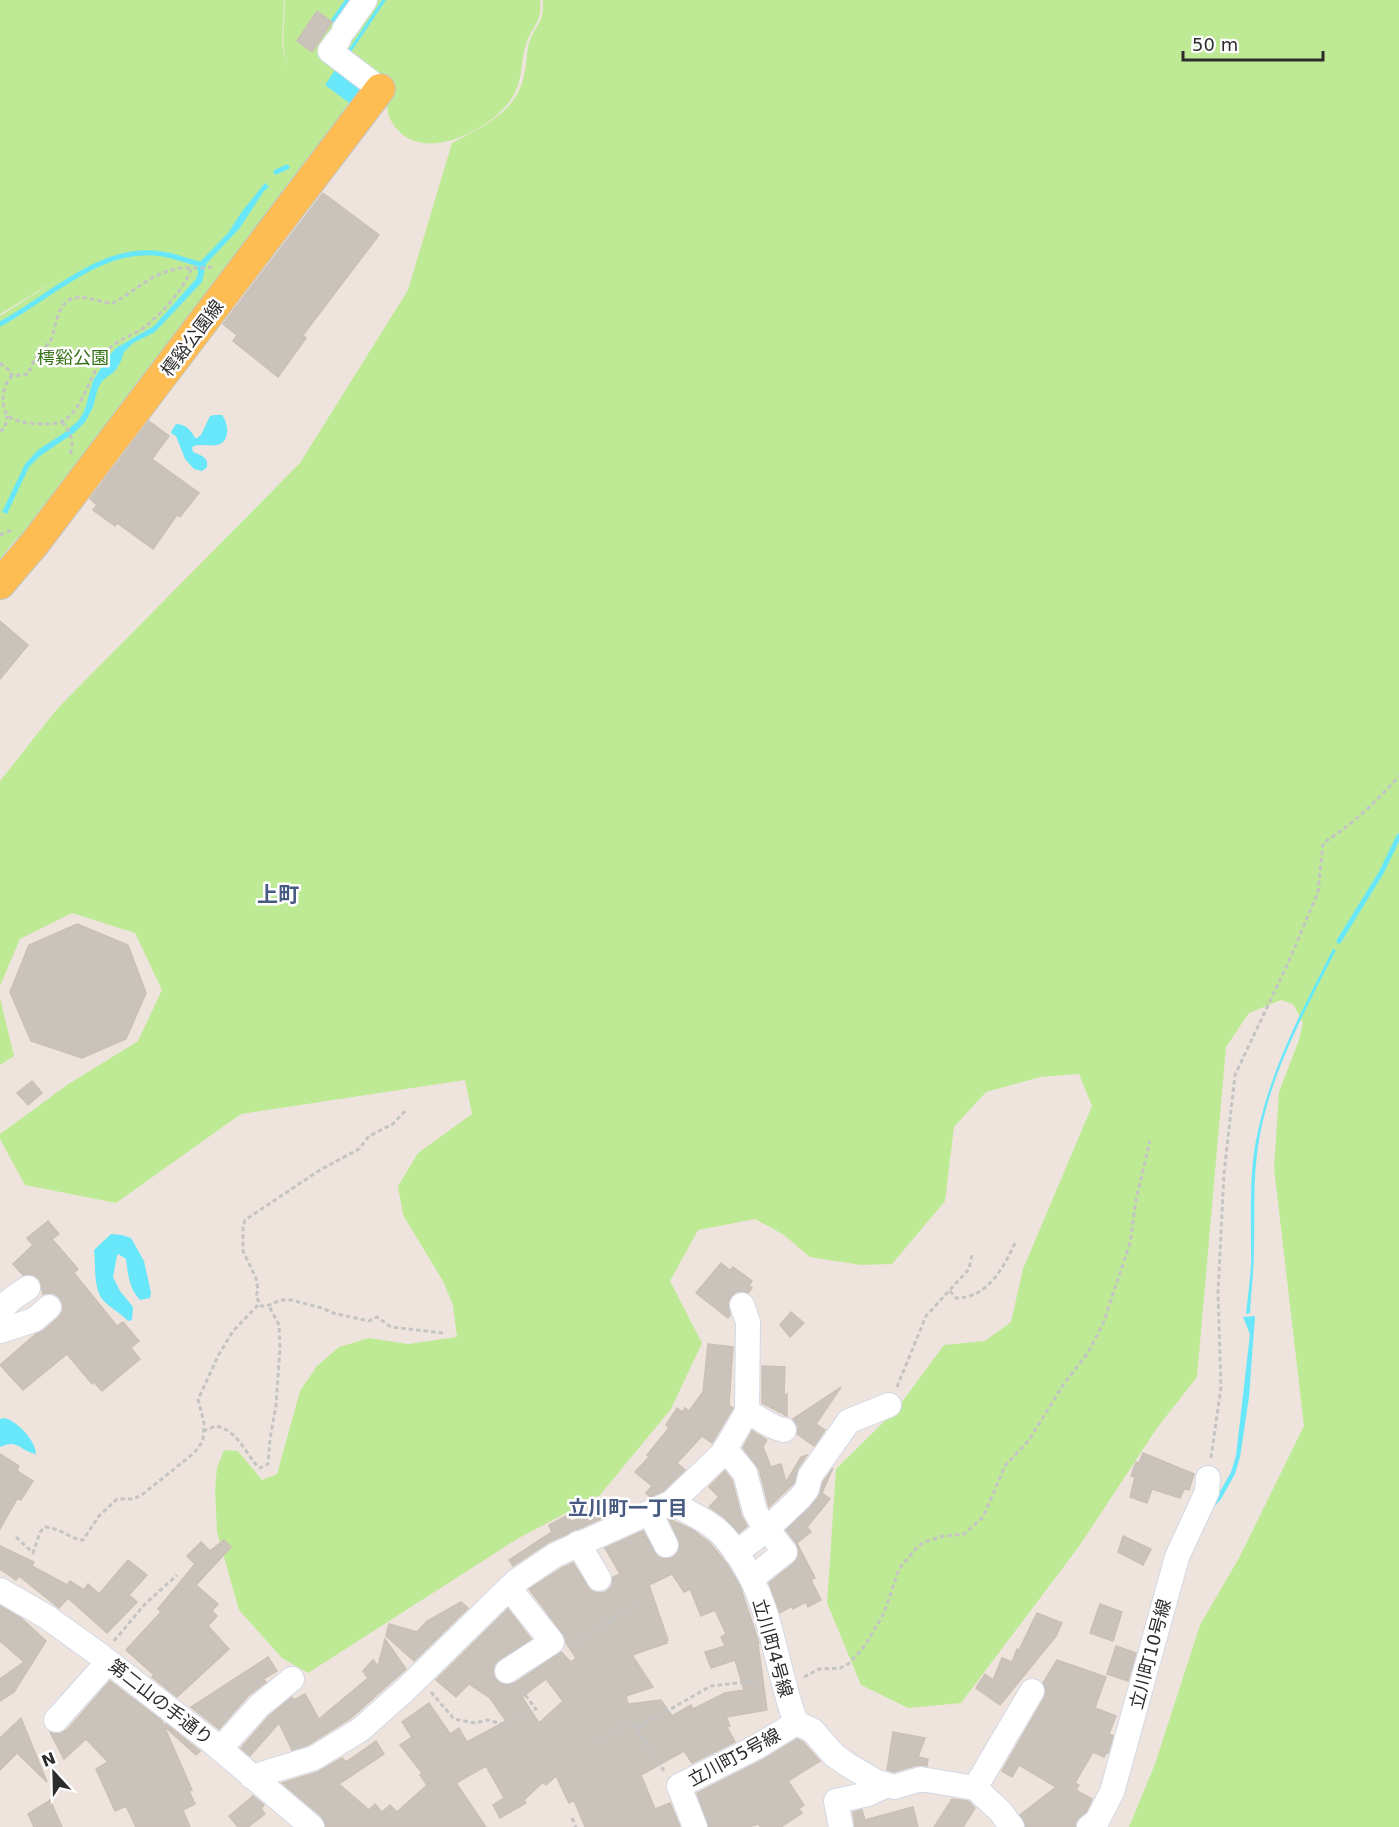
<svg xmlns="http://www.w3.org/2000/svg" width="1399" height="1827" font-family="'DejaVu Sans','Noto Sans JP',sans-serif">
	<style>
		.green { fill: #beea95 }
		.water { fill: #67e7f9 }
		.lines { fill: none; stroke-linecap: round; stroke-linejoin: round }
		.stream { stroke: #67e7f9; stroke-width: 5 }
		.building { fill: #c9c3bb; stroke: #cac0b6; stroke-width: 1.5; fill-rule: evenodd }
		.minor-casing { stroke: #d2d8e6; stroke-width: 26 }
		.major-casing { stroke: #c4c4c4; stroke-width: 32 }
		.path { stroke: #c4c4c4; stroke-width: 3; stroke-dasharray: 4.5 3; stroke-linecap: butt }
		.minor { stroke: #fff; stroke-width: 24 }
		.major { stroke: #fdbd53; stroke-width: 30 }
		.labels { text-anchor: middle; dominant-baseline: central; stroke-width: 5; stroke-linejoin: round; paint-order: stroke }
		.street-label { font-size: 18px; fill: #2c2c2c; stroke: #fff }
		.park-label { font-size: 18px; fill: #347014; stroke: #fff }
		.neighbourhood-label { font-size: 20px; font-weight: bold; fill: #475a81; stroke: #fff }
		.quarter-label { font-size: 21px; font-weight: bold; fill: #475a81; stroke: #fff }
	</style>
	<rect width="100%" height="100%" fill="#efe4dd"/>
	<g class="green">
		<path d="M0,0H284L282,44L288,69L283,44L285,0H540C542,25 534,22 527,42C518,66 526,84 505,107C482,133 423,162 396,128C388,118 386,110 388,98L25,539L17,538L0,559V316L60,278L0,314Z"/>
		<path d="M543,0H1399V1827H1129L1155,1764L1200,1625L1239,1558L1304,1426L1274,1168L1279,1092L1299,1040L1303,1023L1293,1004L1281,1000L1249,1013L1226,1047L1197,1377L1157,1428L1080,1545L961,1703L908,1708L861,1685L827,1603L836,1469L896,1410L944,1345L985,1341L1011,1322L1023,1269L1092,1106L1079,1074L1041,1077L986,1092L954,1127L945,1201L892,1264L861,1265L810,1257L784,1235L755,1219L698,1230L670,1281L702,1343L671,1409L600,1495L517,1539L308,1673L282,1658L239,1610L217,1532L215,1490L217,1468L224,1450L238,1451L262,1480L277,1474L300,1391L317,1366L339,1347L369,1338L408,1344L457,1337L453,1305L443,1281L403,1215L398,1186L418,1153L472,1114L465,1080L241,1114L116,1203L25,1185L0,1139V1134L67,1085L138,1041L162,990L135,933L72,913L20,939L0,986V781L57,709L300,463L408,290L452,143C482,127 517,112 524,75C527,65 526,53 529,43C536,23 544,24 543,0Z"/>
		<polygon points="0,998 14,1056 0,1065"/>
	</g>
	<g class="water">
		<polygon points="382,0 386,0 349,55 363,91 352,105 325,85"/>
		<polygon points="265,183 269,187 264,191 239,229 206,264 202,282 155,332 133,343 124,352 121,361 115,371 103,380 98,388 93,407 85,422 74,433 40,456 29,467 7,514 2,512 25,464 38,450 64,433 78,421 84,412 93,381 107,358 116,348 154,326 196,279 198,273 197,265 228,233 243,210"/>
		<path d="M215,415H222C226,420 228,428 227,434C223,453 203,441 192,447L193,452C200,455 209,457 207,467L202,471L194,469L185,459L176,436L172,434L171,432L176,424C185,424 191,430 195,438H197L201,435L210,416Z"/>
		<path d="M1333,949L1336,950C1303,1015 1266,1080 1257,1154C1253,1185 1255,1218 1254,1249C1254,1271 1251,1292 1250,1313L1246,1314C1248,1293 1252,1271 1251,1250C1251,1211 1249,1169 1258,1131C1272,1066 1303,1008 1333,949Z"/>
		<path d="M111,1234L122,1235L131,1238L144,1261L151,1293L150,1298L140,1300C129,1288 128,1275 126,1259L118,1254L117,1256L113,1277L120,1291L133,1307L132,1320L128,1321C120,1312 108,1307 102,1299C93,1286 96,1264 94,1250Z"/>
		<polygon points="1255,1316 1249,1397 1240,1457 1235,1474 1221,1499 1203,1519 1178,1575 1150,1689 1117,1803 1101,1827 1096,1827 1109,1810 1115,1796 1151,1671 1175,1572 1199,1517 1212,1506 1216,1496 1221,1490 1231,1472 1236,1456 1250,1334 1243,1317"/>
		<path d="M3,1418C16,1419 36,1441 36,1454C20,1451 18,1438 0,1447V1419Z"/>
	</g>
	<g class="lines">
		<g class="stream">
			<polyline points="334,20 348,0"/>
			<polyline points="276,172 287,167"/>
			<path d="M0,324C51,297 101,244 162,254C176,256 189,262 203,265"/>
			<polyline points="1339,941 1381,873 1399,836"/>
		</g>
	</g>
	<g class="building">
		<polygon points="317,11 332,22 312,52 297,41"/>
		<polygon points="323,193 379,235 303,335 306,338 278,377 233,341 237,335 223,324"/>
		<polygon points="149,421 169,436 152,459 199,493 180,517 177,515 153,549 117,523 115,526 93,510 97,505 90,499"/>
		<polygon points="0,621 28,645 0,679"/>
		<polygon points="77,924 128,945 146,993 126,1039 82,1058 31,1041 10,992 29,945"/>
		<polygon points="32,1081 42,1093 28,1105 17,1093"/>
		<polygon points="48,1221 59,1234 52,1239 78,1269 74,1273 117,1326 123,1322 139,1341 131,1348 140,1359 102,1391 94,1382 92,1384 67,1354 23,1390 0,1365 36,1334 43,1331 58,1318 63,1311 63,1304 59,1297 53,1293 43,1294 40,1280 34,1275 23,1275 13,1264 33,1245 27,1238"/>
		<polygon points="721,1263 730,1270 733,1267 752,1281 749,1285 752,1288 748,1293 738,1291 731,1296 728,1303 730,1315 728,1318 696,1293"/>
		<polygon points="791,1312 804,1323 790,1337 780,1325"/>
		<polygon points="708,1344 733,1347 729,1405 733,1408 712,1443 702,1436 677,1463 685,1470 663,1491 650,1497 646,1493 652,1486 635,1472 649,1457 647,1455 669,1428 666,1425 677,1408 683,1412 685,1408 689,1411 703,1392"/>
		<polygon points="762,1366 785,1367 784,1396 787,1394 787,1416 762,1403"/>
		<polygon points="841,1387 816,1424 825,1430 814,1446 797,1434 798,1426 793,1419"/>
		<polygon points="752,1431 767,1440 763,1447 771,1467 781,1464 786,1482 801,1457 807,1455 798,1468 794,1483 769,1507 759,1469 743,1448"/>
		<polygon points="1143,1453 1194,1474 1189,1490 1184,1489 1180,1498 1152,1489 1147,1503 1130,1497 1135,1477 1131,1476 1136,1462 1139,1463"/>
		<polygon points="0,1454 19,1466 17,1471 33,1481 21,1500 17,1499 0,1529"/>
		<polygon points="833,1468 822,1493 830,1499 807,1527 811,1532 797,1543 815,1578 811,1580 821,1600 808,1607 806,1602 793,1609 792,1606 780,1613 769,1583 794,1563 798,1557 799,1551 796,1543 786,1530 818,1498 823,1482"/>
		<polygon points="725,1471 732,1480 741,1515 747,1526 739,1533 725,1518 709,1507 719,1497 709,1487"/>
		<polygon points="600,1507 605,1517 549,1542 513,1566 509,1560 552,1532 549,1525 568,1515 571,1522"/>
		<path d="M669,1519L693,1530L710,1543L727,1564L740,1586L759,1643L758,1644L767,1710L726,1717L730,1726L727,1727L735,1742L692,1763L684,1751L641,1775L655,1809L670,1803L680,1827H585L574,1800L569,1803L556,1776L546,1785L543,1782L524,1800L526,1803L500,1818L493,1805L504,1798L486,1766L456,1783L486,1827H326L321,1816L282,1783L318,1772L342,1758L346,1762L376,1741L384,1754L339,1784L369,1810L375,1804L382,1812L390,1805L397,1812L427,1785L420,1775L422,1773L400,1745L412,1737L402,1722L429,1703L450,1734L459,1728L467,1742L506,1721L490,1698L469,1684L456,1697L436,1680L508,1609L531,1639L495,1664L493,1672L495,1678L500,1683L507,1685L515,1683L561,1652L571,1662L576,1658L566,1643L563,1634L529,1589L562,1568L573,1563L591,1591L598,1593L606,1592L612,1586L613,1577L620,1574L605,1548L643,1531L658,1557L665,1559L672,1558L678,1552L680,1545ZM672,1574L684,1592L690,1589L701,1616L715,1610L726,1634L721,1637L725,1646L705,1652L711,1668L735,1660L744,1690L725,1693L693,1709L691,1705L672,1716L661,1700L628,1704L626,1696L653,1687L632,1655L667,1643L666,1641L668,1640L649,1585ZM546,1679L563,1701L539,1723L522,1697Z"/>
		<polygon points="1123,1536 1151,1549 1143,1565 1118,1552"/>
		<polygon points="224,1540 231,1547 196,1585 218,1604 212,1611 217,1616 208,1626 229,1649 177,1697 152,1677 154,1675 126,1650 161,1612 158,1609 195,1564 187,1556 201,1542 210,1551"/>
		<polygon points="0,1546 34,1562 32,1566 67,1585 70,1581 84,1590 88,1584 99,1594 128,1560 147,1575 129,1595 137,1602 107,1633 68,1598 59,1608 19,1576 16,1580 0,1569"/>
		<polygon points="461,1602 468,1608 414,1661 386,1636 389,1624 417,1632 427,1621"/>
		<polygon points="1100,1604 1122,1612 1113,1641 1090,1633"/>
		<polygon points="0,1606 21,1618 46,1641 14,1692 0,1701 0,1679 24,1662 0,1641"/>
		<polygon points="1037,1613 1062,1623 1056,1636 1000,1705 976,1688 985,1674 993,1680 1002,1658 1012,1662 1017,1649 1019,1650"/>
		<polygon points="385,1639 406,1669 351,1718 308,1745 292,1750 279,1723 250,1756 241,1748 269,1716 292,1697 294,1700 305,1694 319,1719 368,1678 363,1671 373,1660 378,1666"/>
		<polygon points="1116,1646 1136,1653 1128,1681 1107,1674"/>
		<polygon points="268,1657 277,1671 263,1679 266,1682 248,1696 219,1729 191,1707"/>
		<polygon points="1057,1660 1106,1677 1095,1708 1116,1716 1109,1734 1113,1736 1108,1753 1106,1753 1104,1757 1093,1752 1075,1783 1079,1785 1076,1790 1092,1799 1086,1812 1076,1821 1075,1827 1026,1827 1020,1815 1056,1787 1019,1765 1012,1777 1002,1771 1044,1698 1046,1691 1043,1683"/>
		<polygon points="110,1681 162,1721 164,1725 166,1724 200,1751 196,1755 164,1726 192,1790 189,1791 195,1804 183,1810 190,1827 136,1827 126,1806 115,1811 96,1769 108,1762 86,1739 64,1759 50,1732 60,1734 67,1730"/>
		<polygon points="21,1718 47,1782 17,1753 0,1770 0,1738"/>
		<polygon points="893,1732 925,1738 918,1757 928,1759 927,1766 917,1765 894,1772 887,1770"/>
		<polygon points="797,1739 803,1742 820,1761 788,1781 804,1805 799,1809 802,1813 781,1827 761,1827 758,1824 749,1827 709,1827 697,1793 761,1761"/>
		<polygon points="253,1796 264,1805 261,1808 265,1814 248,1827 238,1827 229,1816"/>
		<polygon points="952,1799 968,1801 975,1808 963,1827 934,1827"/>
		<polygon points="50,1800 62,1827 34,1827 28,1814"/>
		<polygon points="913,1807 918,1827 855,1827 853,1812 862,1810 865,1820"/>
	</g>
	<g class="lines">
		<defs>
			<g id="minor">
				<polyline points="344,30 365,0"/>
				<polyline points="339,39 330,51 380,89"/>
				<path d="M0,1314C5,1302 17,1295 28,1288"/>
				<polyline points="0,1331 34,1320 49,1307"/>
				<path d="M747,1412C760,1417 770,1428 784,1430"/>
				<polyline points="725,1449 745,1473 755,1511 760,1520 785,1552 752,1578"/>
				<polyline points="671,1503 723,1453 747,1412 748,1322 742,1305"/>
				<polyline points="650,1513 666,1545"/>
				<polyline points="578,1543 599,1579"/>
				<polyline points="736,1553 767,1529 800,1498 807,1489 810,1476 849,1421 889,1405"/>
				<polyline points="0,1590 47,1617 101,1656 212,1742 312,1827"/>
				<polyline points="507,1671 552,1642 509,1588"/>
				<polyline points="56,1720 108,1662"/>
				<polyline points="220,1749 259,1706 292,1679"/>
				<path d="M252,1777L314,1758L360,1730L405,1690L515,1582L555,1555L671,1503C686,1511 703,1518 716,1529C726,1537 734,1549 742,1561C773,1611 776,1669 796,1723L812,1730L834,1755L848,1765L877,1782L894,1787L921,1779L975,1788L1000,1811L1012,1827"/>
				<polyline points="975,1788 1032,1691"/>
				<polyline points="695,1827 679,1786 755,1748 796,1723"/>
				<polyline points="841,1827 836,1801 868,1794 887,1785"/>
				<polyline points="1089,1827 1097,1821 1112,1792 1177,1557 1207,1492 1208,1478"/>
			</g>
			<polyline id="major" points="0,584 35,543 380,89"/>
		</defs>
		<use href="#minor" class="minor-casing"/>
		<use href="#major" class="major-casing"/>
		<g class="path">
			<path d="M191,269C185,288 162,313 146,326C134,336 119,338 108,350C91,369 83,413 61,422C50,426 17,424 8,416C0,406 2,385 12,376L28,374C31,368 33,362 36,357C40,350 48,346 51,340C56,327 57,305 71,299C83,294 101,303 113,303C134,292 152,273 176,269C189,266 202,270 215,266"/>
			<polyline points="0,363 10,371 12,376"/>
			<path d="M62,422C70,430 75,443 70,454"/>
			<polyline points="0,431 5,428 7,416"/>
			<polyline points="0,535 12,530"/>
			<polyline points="405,1111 393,1124 369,1136 359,1149 320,1170 245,1220 243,1227 243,1251 256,1278 258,1290 256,1296 261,1306 267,1306 280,1300 291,1300 322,1308 333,1313 369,1321 377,1317 391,1327 443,1333"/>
			<path d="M950,1291L956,1298C989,1298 1004,1266 1016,1241"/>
			<polyline points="897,1387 926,1316 969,1269 972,1254"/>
			<path d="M203,1431L216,1426C236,1430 245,1451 257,1466L260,1468L268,1464L270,1439L276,1405L280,1347L279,1325L269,1306"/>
			<path d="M1211,1458L1221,1387L1218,1293L1224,1173L1235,1075L1288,963L1318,892L1323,843C1352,825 1376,802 1399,776"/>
			<path d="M16,1537L33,1553L40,1532L45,1527C60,1528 73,1540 83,1540L99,1516L117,1499H134L143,1494L194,1453L200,1445L203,1440L204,1423L198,1399L201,1393L218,1356L233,1331L259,1304"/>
			<polyline points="114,1641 145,1604 177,1575"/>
			<polyline points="574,1643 637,1604"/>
			<polyline points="804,1677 819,1669 840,1668 848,1664 857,1655 866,1644 884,1613 899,1569 918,1546 927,1541 944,1536 964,1534 983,1517 1005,1466 1029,1440 1063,1385 1087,1354 1103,1324 1130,1243 1136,1200 1150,1141"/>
			<polyline points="431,1692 454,1719 475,1723 488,1720 502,1724 536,1709 519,1687"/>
			<polyline points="595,1744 632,1722 637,1728"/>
			<polyline points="664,1771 637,1728 711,1686 763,1680"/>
			<polyline points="572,1818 576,1827"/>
		</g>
		<use href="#minor" class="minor"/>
		<use href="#major" class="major"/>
	</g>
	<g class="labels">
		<g class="street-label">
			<text transform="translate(192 338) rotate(-53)">樗谿公園線</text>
			<text transform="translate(773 1648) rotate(74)">立川町4号線</text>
			<text transform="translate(1150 1654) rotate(-75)">立川町10号線</text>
			<text transform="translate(161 1702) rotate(38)">第二山の手通り</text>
			<text transform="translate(734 1757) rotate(-28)">立川町5号線</text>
		</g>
		<g class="park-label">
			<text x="73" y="357">樗谿公園</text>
		</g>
		<g class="neighbourhood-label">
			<text x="628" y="1508">立川町一丁目</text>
		</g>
		<g class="quarter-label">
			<text x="278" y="895">上町</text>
		</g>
	</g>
	<g transform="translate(54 1773) rotate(338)" stroke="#ffffff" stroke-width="4.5" paint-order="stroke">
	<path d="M0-4.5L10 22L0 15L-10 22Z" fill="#2c2c2c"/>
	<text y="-9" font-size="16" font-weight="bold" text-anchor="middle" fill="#2c2c2c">N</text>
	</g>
	<path d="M1183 51v9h140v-9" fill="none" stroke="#2c2c2c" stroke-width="3"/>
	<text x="1192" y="51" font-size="18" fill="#2c2c2c" stroke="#ffffff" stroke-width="4.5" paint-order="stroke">50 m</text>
</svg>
